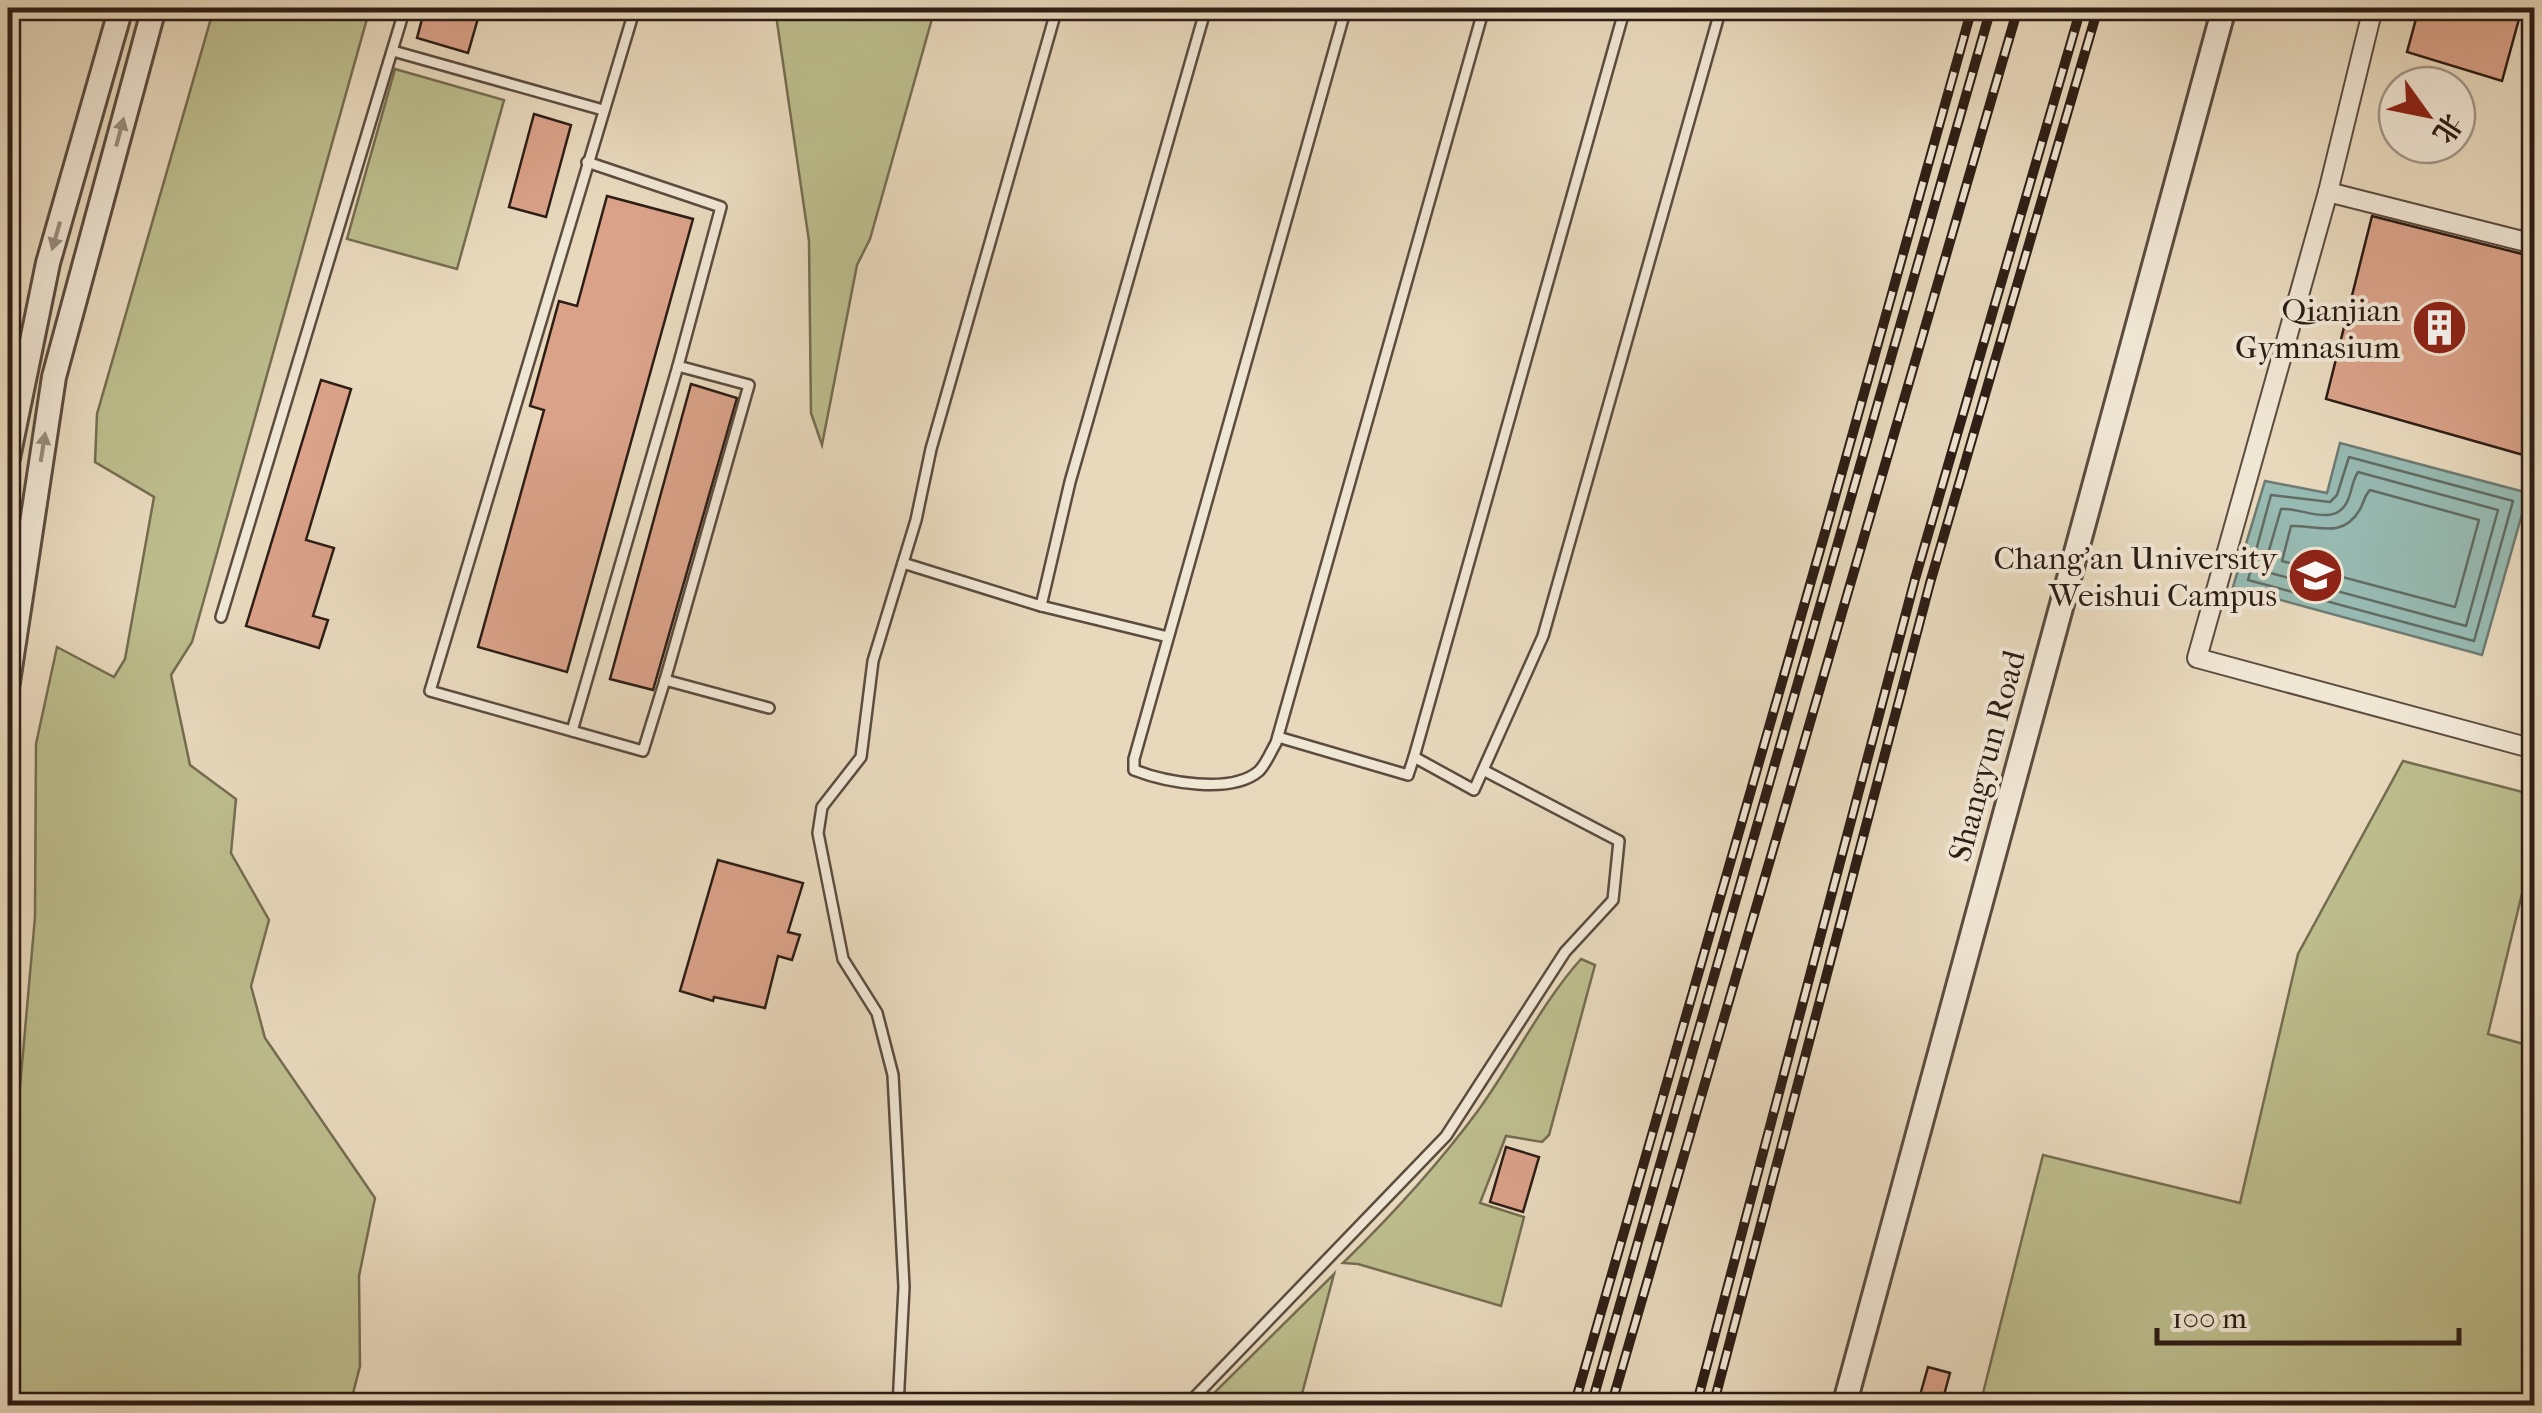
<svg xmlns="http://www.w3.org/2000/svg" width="2542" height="1413" font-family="'IM FELL French Canon','Noto Serif SC',serif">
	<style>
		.green { fill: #bdbd8d; stroke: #756d51; stroke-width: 2.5 }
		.water { fill: #97bab2; stroke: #6d7b73; stroke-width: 2.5 }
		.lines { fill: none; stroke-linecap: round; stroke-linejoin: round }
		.shore { stroke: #626c64; stroke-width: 2.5 }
		.building { fill: #daa289; stroke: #2d1d15; stroke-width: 2.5 }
		.service-casing { stroke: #5c4c3f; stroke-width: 14 }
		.minor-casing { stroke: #5c4c3f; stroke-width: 22 }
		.tertiary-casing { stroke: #5c4c3f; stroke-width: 28 }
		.service { stroke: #f0e6d4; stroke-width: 9 }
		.minor { stroke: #f0e6d4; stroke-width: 18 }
		.tertiary { stroke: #f0e6d4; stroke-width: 22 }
		.rail-casing { stroke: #2d1d15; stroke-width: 10 }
		.rail { stroke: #f0e6d4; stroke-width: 6; stroke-dasharray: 19; stroke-linecap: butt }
		.oneway { fill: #988c7e }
		.labels { text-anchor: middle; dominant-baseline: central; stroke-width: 8; stroke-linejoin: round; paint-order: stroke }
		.poi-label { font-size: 32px; fill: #2d1d15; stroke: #f0e6d4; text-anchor: end }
		.street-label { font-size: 32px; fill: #2d1d15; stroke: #f0e6d4 }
	</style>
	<rect width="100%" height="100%" fill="#e8d9bd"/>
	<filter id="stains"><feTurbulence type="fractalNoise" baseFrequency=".002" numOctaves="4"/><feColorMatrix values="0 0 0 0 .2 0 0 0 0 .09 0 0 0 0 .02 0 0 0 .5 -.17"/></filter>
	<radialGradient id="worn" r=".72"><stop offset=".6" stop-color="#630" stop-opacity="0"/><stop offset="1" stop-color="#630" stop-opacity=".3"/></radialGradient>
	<g class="green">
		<polygon points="214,8 370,8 192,642 171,675 190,765 236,799 231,853 269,920 251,986 265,1038 375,1198 359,1276 360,1366 350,1405 11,1405 8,1223 35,917 36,744 57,647 114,677 125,659 154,497 95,462 97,414"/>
		<polygon points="775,8 935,8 870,239 857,265 822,445 811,413 809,241"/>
		<polygon points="395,69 504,100 457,269 347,239"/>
		<polygon points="2403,761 2534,795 2534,844 2488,1034 2534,1047 2534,1405 1980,1405 2043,1155 2240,1203 2298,954"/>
		<path d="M1581,959L1595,965L1549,1135L1542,1142L1506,1136L1480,1203L1524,1217L1501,1306L1358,1264L1343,1263C1391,1216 1437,1166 1477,1112C1513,1063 1540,1005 1581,959Z"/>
		<polygon points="1334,1274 1299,1405 1202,1405"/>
	</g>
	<polygon class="water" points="2340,443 2528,493 2482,655 2233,587 2265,481 2327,493"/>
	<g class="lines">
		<g class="shore">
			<polygon points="2349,457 2513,501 2474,641 2248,580 2271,495 2330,502 2337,495"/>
			<path d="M2358,472L2498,510L2466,626L2263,571L2281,509C2301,507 2334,528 2347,502C2352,492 2352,481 2358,472Z"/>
			<path d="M2370,490L2479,520L2455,607L2282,561L2291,526C2316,525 2342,539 2359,511C2364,503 2364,496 2370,490Z"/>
		</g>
	</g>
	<g class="building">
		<polygon points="425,8 481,8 468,53 417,38"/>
		<polygon points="2419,8 2522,8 2502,81 2407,52"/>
		<polygon points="534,114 571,125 546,217 509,207"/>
		<polygon points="607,196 693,219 567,672 478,647 544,410 530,406 559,301 577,306"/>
		<polygon points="2372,216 2534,257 2534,458 2326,399"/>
		<polygon points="321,380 351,389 306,540 334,548 313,616 328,620 319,648 246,626"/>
		<polygon points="691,384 737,398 653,690 610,679"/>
		<polygon points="718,860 803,883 788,932 800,935 792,960 778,956 765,1008 714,997 713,1001 680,991"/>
		<polygon points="1506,1147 1539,1157 1523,1212 1490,1202"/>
		<polygon points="1928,1367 1950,1373 1941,1406 1917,1406"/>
	</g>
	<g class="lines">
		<defs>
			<g id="service">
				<polyline points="635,8 430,691 643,751 665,680 769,708"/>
				<path d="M1346,8L1134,759V770C1165,782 1231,795 1259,771C1266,764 1271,751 1276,743L1484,8"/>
				<polyline points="1625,8 1414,757 1474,790 1543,636 1721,8"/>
				<polyline points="393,51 603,110"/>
				<polyline points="903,563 1041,606"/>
				<polyline points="221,617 405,8"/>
				<polyline points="1168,637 1041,606 1070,482 1206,8"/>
				<polyline points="665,680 749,385 678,366"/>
				<polyline points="572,731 678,366 721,207 587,162"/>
				<polyline points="1278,737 1408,775 1414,757"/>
				<polyline points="898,1406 904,1287 893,1075 877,1013 843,959 818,833 822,807 861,757 873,661 916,520 931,449 1057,8"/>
				<polyline points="1186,1406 1446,1136 1565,952 1613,900 1619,841 1485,771"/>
			</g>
			<g id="minor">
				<polyline points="2328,192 2373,8"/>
				<polyline points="2534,244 2328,192 2197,658 2534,749"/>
			</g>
			<g id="tertiary">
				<polyline points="8,458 48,263 121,8"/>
				<polyline points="8,682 54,377 154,8"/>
				<polyline points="1844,1406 2224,8"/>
			</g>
		</defs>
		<use href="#service" class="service-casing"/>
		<use href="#minor" class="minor-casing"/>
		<use href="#tertiary" class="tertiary-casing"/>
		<use href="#service" class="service"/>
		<use href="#minor" class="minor"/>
		<use href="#tertiary" class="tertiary"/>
		<defs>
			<g id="rail">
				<polyline points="1574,1406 1826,529 1972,8"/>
				<polyline points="1591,1406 1991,8"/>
				<polyline points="1611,1406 2018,8"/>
				<polyline points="1696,1406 1915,579 2081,8"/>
				<polyline points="1713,1406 1930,583 2098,8"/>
			</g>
		</defs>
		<use href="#rail" class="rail-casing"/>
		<use href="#rail" class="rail"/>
	</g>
	<defs><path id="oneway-solid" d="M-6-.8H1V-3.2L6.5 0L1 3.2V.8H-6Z" transform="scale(2.5)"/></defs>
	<g class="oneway">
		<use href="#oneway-solid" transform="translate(120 132) rotate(-75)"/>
		<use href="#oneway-solid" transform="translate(56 236) rotate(106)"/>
		<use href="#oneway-solid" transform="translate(43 447) rotate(-81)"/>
	</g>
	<defs>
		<symbol id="building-disc" viewBox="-11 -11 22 22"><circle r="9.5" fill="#8f2418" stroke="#f0e6d4"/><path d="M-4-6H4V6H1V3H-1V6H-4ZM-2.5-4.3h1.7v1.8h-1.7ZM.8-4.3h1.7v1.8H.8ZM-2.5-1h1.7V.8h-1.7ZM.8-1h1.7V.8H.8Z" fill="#fff"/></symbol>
		<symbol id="university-disc" viewBox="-11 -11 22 22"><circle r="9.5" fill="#8f2418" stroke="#f0e6d4"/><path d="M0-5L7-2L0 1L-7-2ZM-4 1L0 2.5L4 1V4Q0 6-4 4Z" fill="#fff"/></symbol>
	</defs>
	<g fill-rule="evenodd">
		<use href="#building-disc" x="2408" y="296" width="63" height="63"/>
		<use href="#university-disc" x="2284" y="544" width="63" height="63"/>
	</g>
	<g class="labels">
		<g class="poi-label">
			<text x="2400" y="310">Qianjian<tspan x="2400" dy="37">Gymnasium</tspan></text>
			<text x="2277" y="558">Chang'an University<tspan x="2277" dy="37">Weishui Campus</tspan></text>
		</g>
		<g class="street-label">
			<text transform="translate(1987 756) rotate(-75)">Shangyun Road</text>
		</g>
	</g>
	<rect width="2542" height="1413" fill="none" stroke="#e8d9bd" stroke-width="40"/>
	<rect x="10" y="10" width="2522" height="1393" fill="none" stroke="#2d1d15" stroke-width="5"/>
	<rect x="20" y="20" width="2502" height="1373" fill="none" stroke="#2d1d15" stroke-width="2.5"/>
	<g transform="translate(2427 115) rotate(123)"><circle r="48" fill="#f0e6d4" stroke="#a29688" stroke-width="2.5"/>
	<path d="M0-8L18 38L0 25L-18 38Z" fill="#8f2418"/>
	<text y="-15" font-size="28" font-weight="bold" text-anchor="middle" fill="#2d1d15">北</text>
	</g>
	<path d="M2157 1328v15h302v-15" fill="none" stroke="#2d1d15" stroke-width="5"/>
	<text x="2172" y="1328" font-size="30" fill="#2d1d15" stroke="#f0e6d4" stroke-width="8" paint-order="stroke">100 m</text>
	<rect width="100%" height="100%" filter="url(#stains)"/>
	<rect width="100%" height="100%" fill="url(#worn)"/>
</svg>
